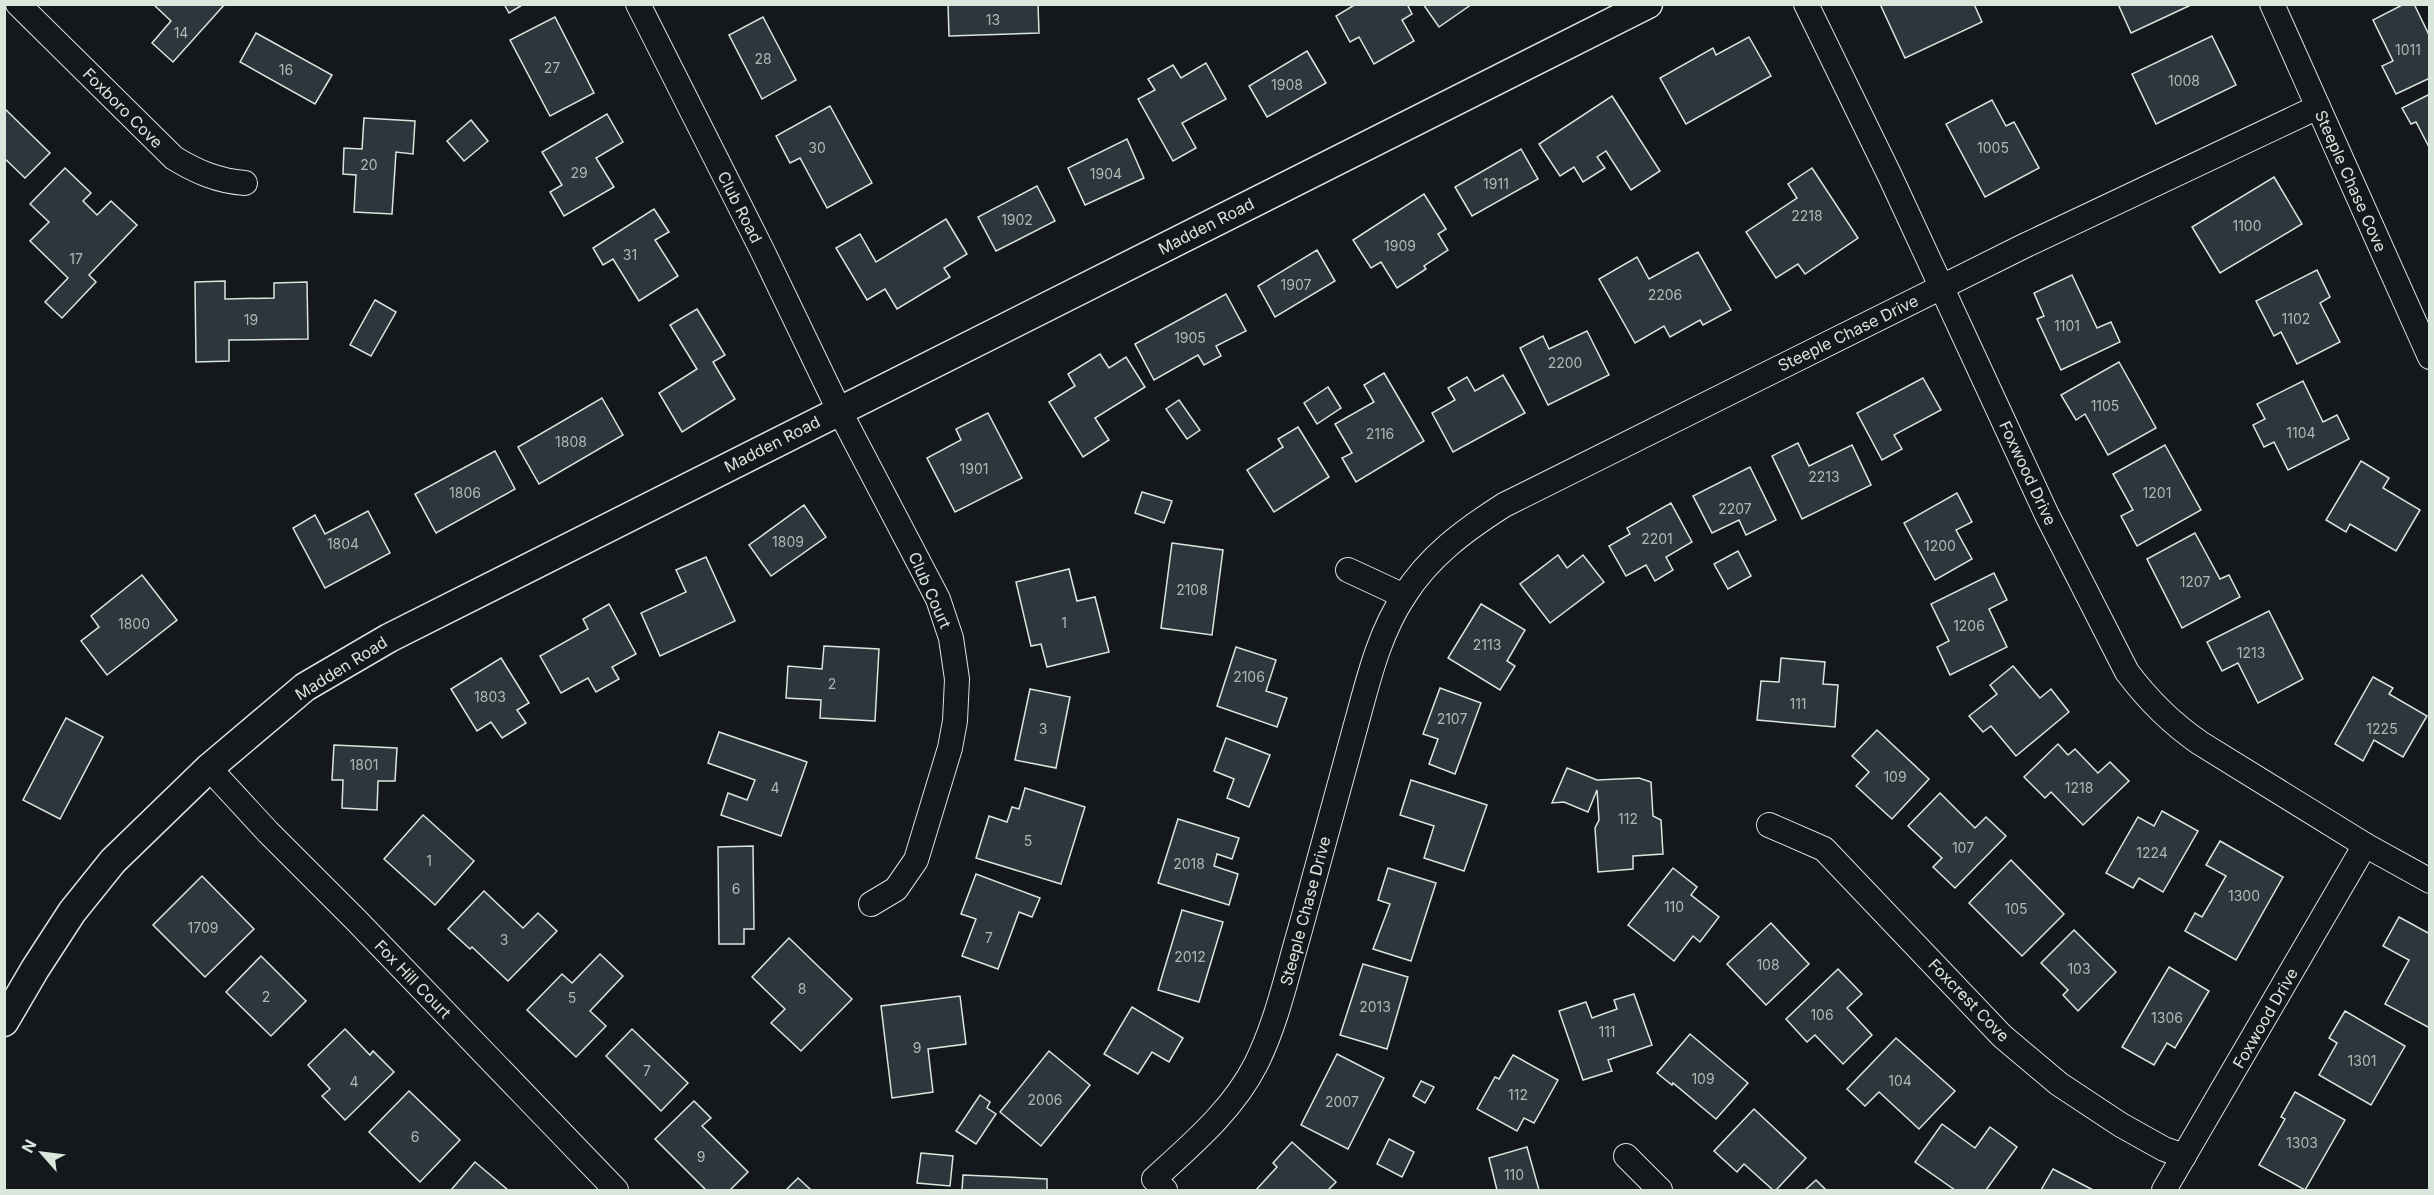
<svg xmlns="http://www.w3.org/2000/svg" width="2434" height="1195" font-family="Inter,sans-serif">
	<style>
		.building { fill: #2c363c; stroke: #d8e6dc; stroke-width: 1.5 }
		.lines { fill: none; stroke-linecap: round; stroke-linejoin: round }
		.minor-casing { stroke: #d8e6dc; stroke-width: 26 }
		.tertiary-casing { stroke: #d8e6dc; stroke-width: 31 }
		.minor { stroke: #14181c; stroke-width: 24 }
		.tertiary { stroke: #14181c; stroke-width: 28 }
		.labels { text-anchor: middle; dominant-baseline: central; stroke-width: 4.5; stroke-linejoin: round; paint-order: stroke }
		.number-label { font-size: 14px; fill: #adbab4 }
		.street-label { font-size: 16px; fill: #d8e6dc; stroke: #14181c }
	</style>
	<rect width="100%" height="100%" fill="#14181c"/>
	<g class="building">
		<polygon points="153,4 225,4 173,62 152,43 171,21"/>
		<polygon points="504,4 524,4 509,13"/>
		<polygon points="948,4 1038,4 1039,33 949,36"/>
		<polygon points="1356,4 1407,4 1412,14 1402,20 1414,41 1374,64 1359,37 1350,42 1336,16"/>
		<polygon points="1423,4 1472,4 1439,27"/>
		<polygon points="1880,4 1974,4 1982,22 1905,58"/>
		<polygon points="2118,4 2193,4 2131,33"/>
		<polygon points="2404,4 2414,4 2430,37 2430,78 2396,94 2382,66 2393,61 2373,20"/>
		<polygon points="555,17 594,93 550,116 510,40"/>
		<polygon points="763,17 796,80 762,99 729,35"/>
		<polygon points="256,33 332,75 315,104 240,62"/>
		<polygon points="2212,36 2236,85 2156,124 2132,74"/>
		<polygon points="1749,37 1771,76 1686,124 1660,78 1713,48 1716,55"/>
		<polygon points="1307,51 1326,83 1267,117 1249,86"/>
		<polygon points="1206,63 1226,99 1182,123 1196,148 1173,161 1138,99 1155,90 1148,79 1173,65 1181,78"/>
		<polygon points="2430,94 2430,149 2416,122 2411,124 2402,108"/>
		<polygon points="1612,96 1660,171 1631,190 1606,151 1597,157 1605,168 1583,182 1574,167 1560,176 1539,144"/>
		<polygon points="1992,100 2006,126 2014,122 2039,168 1985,197 1946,124"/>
		<polygon points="830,106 872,183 827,208 800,158 790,163 776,136"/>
		<polygon points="4,108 50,153 25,178 4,158"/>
		<polygon points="607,114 623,142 596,158 614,187 564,216 550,192 562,185 542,152"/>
		<polygon points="364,118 415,121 413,154 396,152 392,214 354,212 356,175 343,174 344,148 362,149"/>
		<polygon points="471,120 488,141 464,161 447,141"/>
		<polygon points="1127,139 1144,178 1085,205 1068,168"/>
		<polygon points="1521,149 1538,179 1472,216 1455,187"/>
		<polygon points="65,168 91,193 83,201 97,215 111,201 137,225 89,275 96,282 62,318 45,302 68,278 30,241 49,222 30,204"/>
		<polygon points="1812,168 1858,238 1805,274 1798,264 1776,278 1746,232 1797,198 1788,184"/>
		<polygon points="2274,177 2302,224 2220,273 2192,227"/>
		<polygon points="1037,186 1055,221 996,251 978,217"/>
		<polygon points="1424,194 1446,229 1438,234 1448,250 1424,266 1426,269 1397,288 1381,262 1371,268 1353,240"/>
		<polygon points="654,209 669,232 655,240 678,276 639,301 613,259 603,265 593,248"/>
		<polygon points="946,219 967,254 944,268 950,277 897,309 885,289 867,300 836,248 860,234 876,262"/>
		<polygon points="1317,250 1335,281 1275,317 1258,286"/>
		<polygon points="1698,252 1731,310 1703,325 1700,320 1670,337 1664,326 1635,343 1599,279 1637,257 1649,279"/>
		<polygon points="2317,270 2330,297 2320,303 2340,342 2297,364 2281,332 2274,336 2256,301"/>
		<polygon points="2072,275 2097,328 2111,322 2120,342 2061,370 2037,319 2044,316 2034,293"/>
		<polygon points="225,281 225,299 274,298 274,283 307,282 308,339 229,340 229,361 196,362 195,282"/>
		<polygon points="1226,294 1246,331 1216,346 1221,356 1204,365 1198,355 1154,380 1135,344"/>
		<polygon points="375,300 396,312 371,356 350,345"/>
		<polygon points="697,309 725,355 713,362 735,399 682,432 659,393 697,369 670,325"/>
		<polygon points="1587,331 1609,375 1548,405 1520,348 1543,336 1549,349"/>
		<polygon points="1100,354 1109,368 1126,357 1145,387 1095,418 1109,440 1083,457 1049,402 1075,386 1068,374"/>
		<polygon points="2119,362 2156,428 2108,455 2085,414 2076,420 2061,395"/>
		<polygon points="1384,373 1424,441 1356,482 1342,458 1352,453 1335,424 1374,402 1364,385"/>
		<polygon points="1503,375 1525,413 1453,452 1432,413 1455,400 1448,388 1467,377 1475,391"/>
		<polygon points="1923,378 1941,410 1894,435 1902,449 1882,460 1857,413"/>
		<polygon points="2303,381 2323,422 2337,415 2349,439 2288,470 2274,442 2264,447 2253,425 2265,419 2257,404"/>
		<polygon points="1328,387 1341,408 1317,424 1304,403"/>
		<polygon points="602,398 623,435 539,484 518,447"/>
		<polygon points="1179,400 1200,430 1187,439 1166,409"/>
		<polygon points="988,413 1022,478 955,512 927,458 961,440 956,429"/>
		<polygon points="1298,427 1329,477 1274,512 1247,470 1283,447 1278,439"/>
		<polygon points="1798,443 1809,466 1852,445 1871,485 1802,519 1772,456"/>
		<polygon points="2165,445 2201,510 2137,546 2121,516 2133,510 2113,474"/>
		<polygon points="495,451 515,489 436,533 415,494"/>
		<polygon points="2361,461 2389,478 2383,488 2420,510 2396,551 2350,524 2346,532 2326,520"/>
		<polygon points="1750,467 1776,520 1746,535 1739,520 1712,533 1693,496"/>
		<polygon points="1142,492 1172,501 1164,523 1135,513"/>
		<polygon points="1957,493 1972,522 1956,530 1972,559 1935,580 1904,523"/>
		<polygon points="1671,503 1692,542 1666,557 1673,570 1655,581 1646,565 1626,576 1609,546 1630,534 1627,528"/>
		<polygon points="804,505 826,537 771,576 749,545"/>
		<polygon points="368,511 390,553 325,588 293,528 315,515 325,534"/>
		<polygon points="2195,533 2220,579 2229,575 2240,597 2182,628 2147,559"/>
		<polygon points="1172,543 1223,550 1212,635 1161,628"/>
		<polygon points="1738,551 1751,576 1728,589 1714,564"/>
		<polygon points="1558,555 1567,568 1583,555 1604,582 1550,623 1520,584"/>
		<polygon points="706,557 735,621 660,656 641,613 686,592 676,570"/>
		<polygon points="1069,569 1077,601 1095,597 1109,652 1047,667 1041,644 1031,646 1016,582"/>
		<polygon points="1994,573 2007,600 1989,609 2007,647 1950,675 1937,647 1949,641 1931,604"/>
		<polygon points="142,575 177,620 107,675 81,641 99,627 91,616"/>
		<polygon points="609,604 636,654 612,667 619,679 596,692 588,678 561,693 540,656 588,629 583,619"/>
		<polygon points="1481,604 1525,630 1507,661 1515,666 1500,690 1448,658"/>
		<polygon points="2269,611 2303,679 2258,703 2238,663 2222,671 2207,642"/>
		<polygon points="824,646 879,649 875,721 820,718 821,700 786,698 788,666 822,669"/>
		<polygon points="1236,647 1276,660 1266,691 1287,698 1277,727 1217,706"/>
		<polygon points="501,658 529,703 517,710 526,723 502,738 491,722 477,731 451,689"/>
		<polygon points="1781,658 1825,662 1823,684 1838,685 1835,727 1757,720 1761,681 1779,682"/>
		<polygon points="2013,666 2040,698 2051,689 2069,712 2016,756 1991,726 1983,732 1969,716 1997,694 1990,685"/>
		<polygon points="2373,677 2393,688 2389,694 2427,716 2403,757 2374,740 2363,761 2335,744"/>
		<polygon points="1440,688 1481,703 1455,774 1429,764 1438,739 1423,734"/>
		<polygon points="1030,689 1070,697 1056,768 1015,760"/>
		<polygon points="66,718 103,737 60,819 23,800"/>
		<polygon points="1877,730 1929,779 1892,819 1856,786 1869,772 1852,756"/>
		<polygon points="719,732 807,762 781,836 721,815 728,793 747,800 755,780 708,763"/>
		<polygon points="1226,738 1270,755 1249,807 1227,798 1234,779 1214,771"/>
		<polygon points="2058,744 2068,755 2075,749 2098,773 2110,762 2129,781 2083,825 2051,792 2045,798 2024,777"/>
		<polygon points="334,745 397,748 395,781 378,781 377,810 342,808 343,780 332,780"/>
		<polygon points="1567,768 1597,780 1639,778 1651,782 1653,816 1661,820 1663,854 1633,856 1633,869 1598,872 1595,828 1599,820 1597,790 1588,812 1564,802 1552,803"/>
		<polygon points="1411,780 1487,805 1464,871 1424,858 1434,826 1400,815"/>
		<polygon points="1025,788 1085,807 1061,884 976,858 989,816 1007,822 1012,807 1019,809"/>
		<polygon points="1940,793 1975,828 1986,817 2006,836 1955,888 1933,867 1942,858 1908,826"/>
		<polygon points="2162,811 2198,831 2163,892 2139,878 2133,888 2106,873 2138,817 2154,826"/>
		<polygon points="423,815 474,861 435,905 384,859"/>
		<polygon points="1178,819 1239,838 1232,859 1217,854 1214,866 1238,874 1229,905 1158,883"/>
		<polygon points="2220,841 2283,877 2236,960 2185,931 2195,913 2202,917 2226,876 2206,865"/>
		<polygon points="753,846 754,929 744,929 744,944 719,944 718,847"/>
		<polygon points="2011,860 2064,914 2022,956 1969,903"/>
		<polygon points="1388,868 1436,883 1411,961 1373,949 1390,904 1378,900"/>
		<polygon points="1673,868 1697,887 1691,895 1719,917 1700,942 1693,936 1674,961 1628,925"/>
		<polygon points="976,874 1040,898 1032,917 1019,912 998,969 962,956 976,919 961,914"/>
		<polygon points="202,876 254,929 205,977 153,925"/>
		<polygon points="484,891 523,928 538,913 557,931 508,981 472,947 470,949 448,929"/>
		<polygon points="1182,910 1223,922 1199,1002 1158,990"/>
		<polygon points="2399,917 2430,934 2430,1024 2428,1027 2385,1004 2409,960 2383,946"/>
		<polygon points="1771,923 1809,964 1766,1005 1727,964"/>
		<polygon points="2074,930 2116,972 2078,1011 2063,995 2068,990 2041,963"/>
		<polygon points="789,938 852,999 801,1051 771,1023 785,1009 752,977"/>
		<polygon points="600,954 623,976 590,1011 606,1026 576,1057 527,1010 562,974 572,983"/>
		<polygon points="261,956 306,1001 271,1036 226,992"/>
		<polygon points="1363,964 1408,977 1387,1049 1340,1035"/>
		<polygon points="2169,967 2209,991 2175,1048 2167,1043 2154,1065 2122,1047"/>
		<polygon points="1838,969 1862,994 1847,1008 1872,1035 1843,1064 1815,1035 1807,1042 1786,1019"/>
		<polygon points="1634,994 1652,1045 1608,1060 1612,1071 1583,1080 1559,1011 1586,1002 1592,1018 1617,1009 1614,1000"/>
		<polygon points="960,996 966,1044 928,1049 933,1092 892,1098 881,1006"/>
		<polygon points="1132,1007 1183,1038 1169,1062 1152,1052 1138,1074 1104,1054"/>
		<polygon points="2345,1011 2405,1046 2371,1105 2319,1075 2337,1043 2329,1038"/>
		<polygon points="345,1029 370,1055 373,1051 394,1072 345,1120 322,1096 330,1089 308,1065"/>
		<polygon points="632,1029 688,1083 661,1111 606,1056"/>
		<polygon points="1690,1034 1748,1083 1716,1119 1673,1083 1672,1085 1657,1073"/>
		<polygon points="1896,1038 1955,1091 1919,1129 1879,1092 1865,1106 1847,1089"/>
		<polygon points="1049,1051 1090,1085 1041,1146 1000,1112"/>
		<polygon points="1337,1054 1384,1078 1348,1149 1301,1125"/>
		<polygon points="1513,1055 1558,1080 1534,1123 1524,1118 1517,1131 1477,1109 1495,1077 1499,1079"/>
		<polygon points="1421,1081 1434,1087 1425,1103 1413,1096"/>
		<polygon points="409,1091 460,1140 420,1182 369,1132"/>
		<polygon points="2295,1092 2345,1120 2305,1190 2259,1165 2285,1119 2281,1117"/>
		<polygon points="980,1095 990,1102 987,1108 996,1114 976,1144 956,1131"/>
		<polygon points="694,1101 711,1118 702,1126 748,1172 730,1190 706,1190 655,1139"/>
		<polygon points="1754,1109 1806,1158 1776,1190 1773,1190 1744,1164 1737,1172 1714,1151"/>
		<polygon points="1942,1124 1975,1148 1990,1127 2017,1147 1986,1190 1955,1190 1915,1162"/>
		<polygon points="1389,1139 1414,1152 1402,1177 1377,1164"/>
		<polygon points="1292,1142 1336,1182 1328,1190 1256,1190 1277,1167 1273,1163"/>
		<polygon points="1527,1147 1539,1190 1497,1190 1489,1158"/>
		<polygon points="921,1153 953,1156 950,1186 917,1183"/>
		<polygon points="475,1162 508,1190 451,1190"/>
		<polygon points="2053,1169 2093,1190 2041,1190"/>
		<polygon points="963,1175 1047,1179 1047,1190 962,1190"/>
		<polygon points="798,1178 811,1190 786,1190"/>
		<polygon points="1816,1180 1826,1190 1805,1190"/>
	</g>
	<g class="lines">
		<defs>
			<g id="minor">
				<path d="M18,4L174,158C197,172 218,181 245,183"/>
				<polyline points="638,4 762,250 839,410 938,599 951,638 957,679 955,721 950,748 916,860 896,889 871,904"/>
				<path d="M1806,4L1890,176L2047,515L2127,672C2148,700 2171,723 2200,743L2365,845L2430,881"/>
				<polyline points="2272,4 2430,357"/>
				<polyline points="1348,570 1404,596"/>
				<polyline points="209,768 268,832 357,921 616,1190"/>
				<polyline points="1769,825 1824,849 2002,1036 2059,1084 2121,1125 2164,1149 2184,1156"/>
				<polyline points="1626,1156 1660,1190"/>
				<path d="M1165,1190L1154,1179C1191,1145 1233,1110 1256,1064C1277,1022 1287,974 1300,930C1318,864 1336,798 1354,732C1367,686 1377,637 1404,596C1429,556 1465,530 1504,505L2024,246L2318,107"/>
				<polyline points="2164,1190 2365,845"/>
			</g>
			<polyline id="tertiary" points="4,1022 35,969 72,912 113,861 209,768 305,687 389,638 1648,4"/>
		</defs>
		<use href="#minor" class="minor-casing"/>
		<use href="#tertiary" class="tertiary-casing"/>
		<use href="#minor" class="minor"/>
		<use href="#tertiary" class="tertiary"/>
	</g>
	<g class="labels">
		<g class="number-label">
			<text x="993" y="19">13</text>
			<text x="181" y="32">14</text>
			<text x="2408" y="49">1011</text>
			<text x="763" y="58">28</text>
			<text x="552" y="67">27</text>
			<text x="286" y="69">16</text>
			<text x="2184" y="80">1008</text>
			<text x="1287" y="84">1908</text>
			<text x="817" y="147">30</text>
			<text x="1993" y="147">1005</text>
			<text x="369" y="164">20</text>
			<text x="579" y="172">29</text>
			<text x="1106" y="173">1904</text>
			<text x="1496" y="183">1911</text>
			<text x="1807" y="215">2218</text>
			<text x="1017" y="219">1902</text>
			<text x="2247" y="225">1100</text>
			<text x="1400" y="245">1909</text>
			<text x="630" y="254">31</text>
			<text x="76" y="258">17</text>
			<text x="1296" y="284">1907</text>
			<text x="1665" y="294">2206</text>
			<text x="2296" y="318">1102</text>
			<text x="251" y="319">19</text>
			<text x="2067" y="325">1101</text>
			<text x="1190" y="337">1905</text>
			<text x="1565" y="362">2200</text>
			<text x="2105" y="405">1105</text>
			<text x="2301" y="432">1104</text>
			<text x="1380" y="433">2116</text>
			<text x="571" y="441">1808</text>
			<text x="974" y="468">1901</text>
			<text x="1824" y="476">2213</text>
			<text x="465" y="492">1806</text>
			<text x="2157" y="492">1201</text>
			<text x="1735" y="508">2207</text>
			<text x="1657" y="538">2201</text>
			<text x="788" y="541">1809</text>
			<text x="343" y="543">1804</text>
			<text x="1940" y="545">1200</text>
			<text x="2195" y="581">1207</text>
			<text x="1192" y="589">2108</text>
			<text x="1064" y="622">1</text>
			<text x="134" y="623">1800</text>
			<text x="1969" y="625">1206</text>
			<text x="1487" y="644">2113</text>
			<text x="2251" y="652">1213</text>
			<text x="1249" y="676">2106</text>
			<text x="832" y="683">2</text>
			<text x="490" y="696">1803</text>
			<text x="1798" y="703">111</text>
			<text x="1452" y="718">2107</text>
			<text x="1043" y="728">3</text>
			<text x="2382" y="728">1225</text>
			<text x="364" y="764">1801</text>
			<text x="1895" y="776">109</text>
			<text x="775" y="787">4</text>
			<text x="2079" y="787">1218</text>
			<text x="1628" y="818">112</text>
			<text x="1028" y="840">5</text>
			<text x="1963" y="847">107</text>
			<text x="2152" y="852">1224</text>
			<text x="429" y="860">1</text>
			<text x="1189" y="863">2018</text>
			<text x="736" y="888">6</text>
			<text x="2244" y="895">1300</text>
			<text x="1674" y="906">110</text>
			<text x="2016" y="908">105</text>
			<text x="203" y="927">1709</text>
			<text x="989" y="937">7</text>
			<text x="504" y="939">3</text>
			<text x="1190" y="956">2012</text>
			<text x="1768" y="964">108</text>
			<text x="2079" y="968">103</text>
			<text x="802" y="988">8</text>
			<text x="266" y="996">2</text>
			<text x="572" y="997">5</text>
			<text x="1375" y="1006">2013</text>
			<text x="1822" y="1014">106</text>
			<text x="2167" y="1017">1306</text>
			<text x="1607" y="1031">111</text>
			<text x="917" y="1047">9</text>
			<text x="2362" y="1060">1301</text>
			<text x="647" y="1070">7</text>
			<text x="1703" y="1078">109</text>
			<text x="1900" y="1080">104</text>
			<text x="354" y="1081">4</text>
			<text x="1518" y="1094">112</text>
			<text x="1045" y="1099">2006</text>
			<text x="1342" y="1101">2007</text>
			<text x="415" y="1136">6</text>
			<text x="2302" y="1142">1303</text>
			<text x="701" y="1156">9</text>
			<text x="1514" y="1174">110</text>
		</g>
		<g class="street-label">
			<text transform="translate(123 108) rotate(45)">Foxboro Cove</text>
			<text transform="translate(2351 181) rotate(66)">Steeple Chase Cove</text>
			<text transform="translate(740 207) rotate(63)">Club Road</text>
			<text transform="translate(1206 226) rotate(-27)">Madden Road</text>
			<text transform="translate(1848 333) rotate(-26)">Steeple Chase Drive</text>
			<text transform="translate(772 444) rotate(-27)">Madden Road</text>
			<text transform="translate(2028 473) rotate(65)">Foxwood Drive</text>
			<text transform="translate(930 590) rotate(66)">Club Court</text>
			<text transform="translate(341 668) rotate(-32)">Madden Road</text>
			<text transform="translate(1305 911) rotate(-75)">Steeple Chase Drive</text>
			<text transform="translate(413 979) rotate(46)">Fox Hill Court</text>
			<text transform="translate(1969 1000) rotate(46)">Foxcrest Cove</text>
			<text transform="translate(2265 1018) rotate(-60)">Foxwood Drive</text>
		</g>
	</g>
	<rect width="2434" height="1195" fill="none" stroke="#d8e6dc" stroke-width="12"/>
	<g transform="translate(42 1153) rotate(298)" stroke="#14181c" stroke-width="4.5" paint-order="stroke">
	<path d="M0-4.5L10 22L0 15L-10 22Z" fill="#d8e6dc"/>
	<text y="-9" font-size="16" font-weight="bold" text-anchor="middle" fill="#d8e6dc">N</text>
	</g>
</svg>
